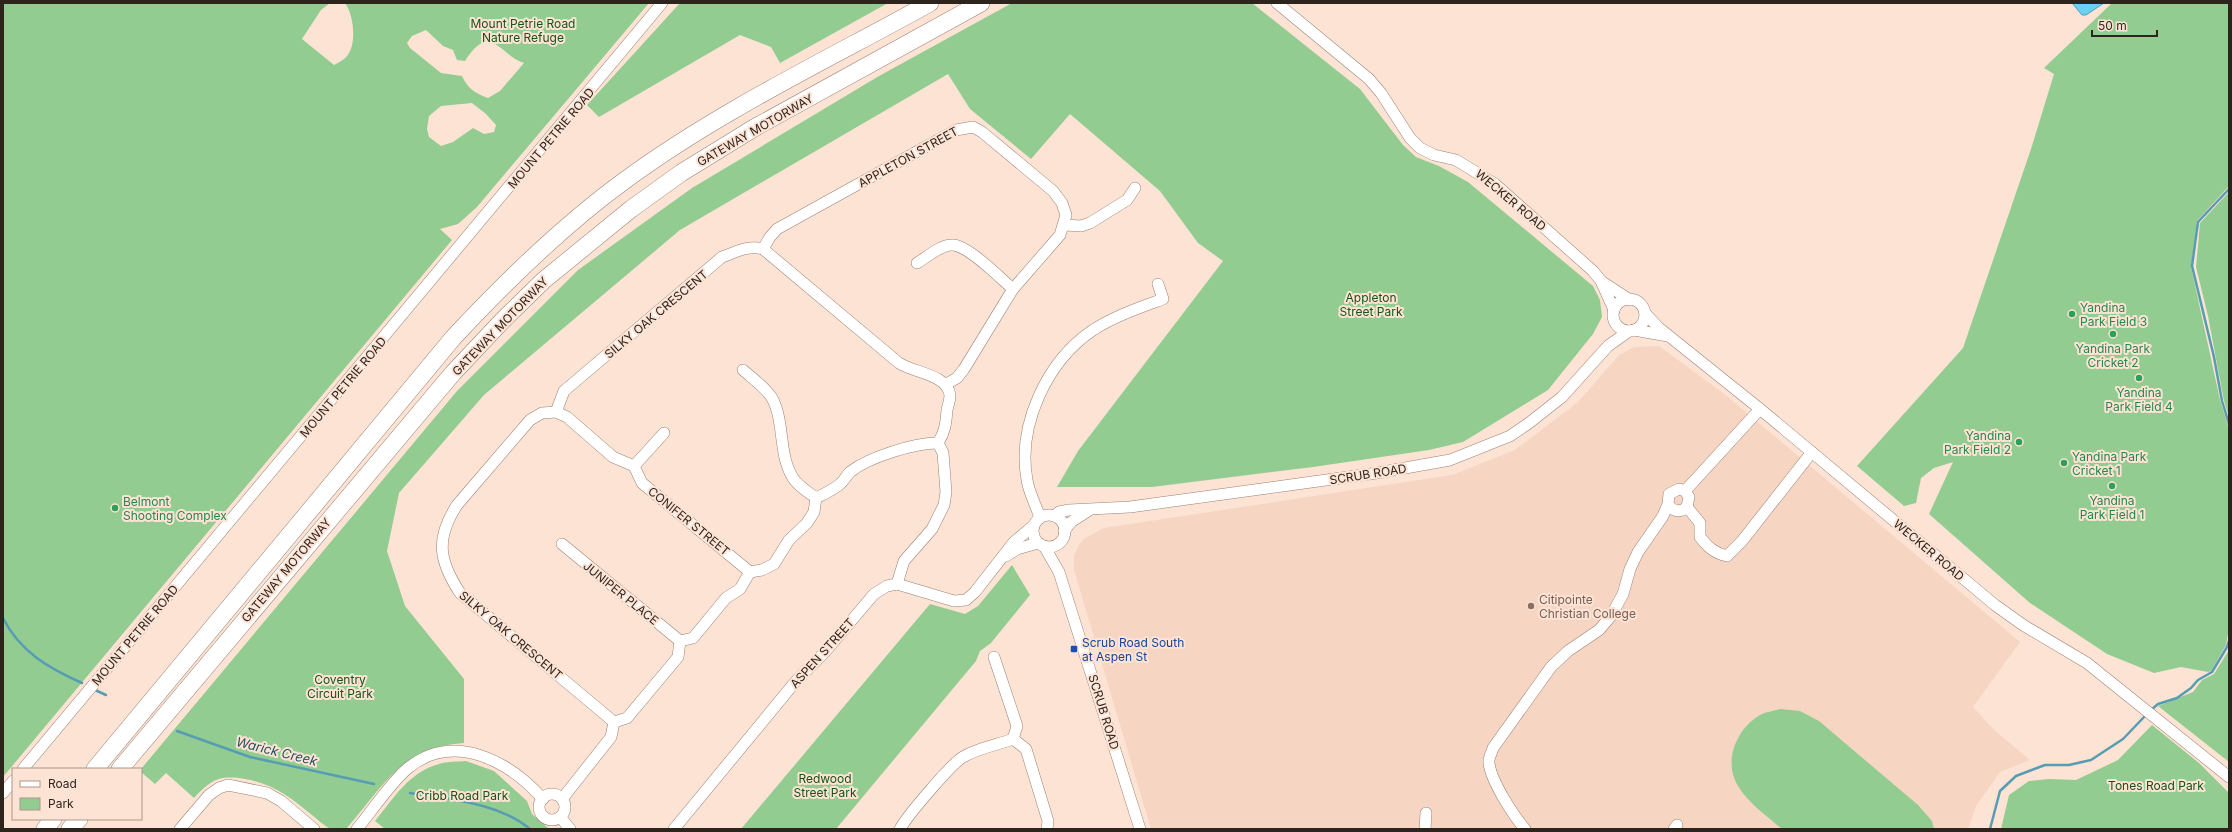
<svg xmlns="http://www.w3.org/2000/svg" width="2232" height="832" font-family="Inter,sans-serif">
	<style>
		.built { fill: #f6d5c3 }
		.green { fill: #93cc90; fill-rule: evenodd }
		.water { fill: #68d1f5; stroke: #569db4 }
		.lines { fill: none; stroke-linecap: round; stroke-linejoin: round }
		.stream { stroke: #569db4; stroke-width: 2.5 }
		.minor-casing { stroke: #998174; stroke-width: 12 }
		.highway-casing { stroke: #998174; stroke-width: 18 }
		.minor { stroke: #fff; stroke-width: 11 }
		.highway { stroke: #fff; stroke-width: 17 }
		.leisure-dot { fill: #2e9e5b; stroke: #fde3d4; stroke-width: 1.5 }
		.education-dot { fill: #8d6e63; stroke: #fde3d4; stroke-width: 1.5 }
		.transit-dot { fill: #1a4fb4; stroke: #fde3d4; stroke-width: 1.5 }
		.labels { text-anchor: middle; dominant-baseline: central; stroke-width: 4; stroke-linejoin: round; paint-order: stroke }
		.park-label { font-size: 12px; fill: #155215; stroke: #fde3d4 }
		.street-label { font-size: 12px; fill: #2d241e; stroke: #fde3d4 }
		.leisure-label { font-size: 12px; fill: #27864d; stroke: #fde3d4; text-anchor: start }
		.education-label { font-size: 12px; fill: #785e54; stroke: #fde3d4; text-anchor: start }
		.transit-label { font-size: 12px; fill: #164399; stroke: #fde3d4; text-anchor: start }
		.water-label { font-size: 13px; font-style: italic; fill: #245160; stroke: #fde3d4 }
	</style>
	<rect width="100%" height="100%" fill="#fde3d4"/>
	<polygon class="built" points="1659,346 1723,393 2020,642 1973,707 1992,728 2030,760 2000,772 1976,806 1968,829 1151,829 1074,570 1074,556 1079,545 1085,538 1104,528 1452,475 1515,450 1578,402 1619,355 1634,347"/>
	<g class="green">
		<path d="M3,3H330L321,10L302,39L334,65C338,63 344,60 347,56C357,44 354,15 345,3H649L477,207L458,224L440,229L452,240L3,777ZM426,30L443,46L453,50L457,60L465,61C491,20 500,56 524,63L500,91L488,98C475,93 468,89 462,76L441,73L410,48L407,43L412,36ZM472,103L486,114L496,125L494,132L484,134L473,128L453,142L441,146L429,137L427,129L429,116L441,106Z"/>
		<polygon points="680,3 888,3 780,63 771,47 740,35 599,117 587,105"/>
		<path d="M1012,3H1252L1360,89L1403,145L1416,157L1439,166L1468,182L1593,286L1600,300L1602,317L1593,334L1548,390L1463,442L1429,450L1313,467L1152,487H1057L1078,451L1223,261L1198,243L1160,191L1070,114L1031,159L970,109L948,74L680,230L484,395L399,493L387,551L405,606L464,679V743C402,747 384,785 347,828C342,829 334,831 329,828C323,825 317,819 312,815C290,797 274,784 245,779C219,775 212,779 194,798L166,773L155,784L141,772V769L457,391L578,270L692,188L879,76Z"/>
		<polygon points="2112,3 2229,3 2229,186 2197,221 2191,267 2220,400 2229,429 2229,628 2226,645 2211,671 2208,672 2181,667 2154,673 2107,654 2030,603 1929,514 1953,462 1934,468 1921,478 1916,503 1904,506 1857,466 1963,348 2031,149 2054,74 2044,68"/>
		<polygon points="2229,192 2229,417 2224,401 2208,316 2196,267 2200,223"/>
		<polygon points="1012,565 1030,595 991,643 980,651 976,661 836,829 741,829 930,604 965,614 978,606"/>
		<polygon points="2229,650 2229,762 2158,706 2193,692 2202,680 2214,674"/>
		<path d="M1780,709L1800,711L1819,721L1918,805L1932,821L1934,829H1782C1767,816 1749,804 1738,786C1723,762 1736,729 1760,715C1765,712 1774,711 1780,709Z"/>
		<polygon points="2152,725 2199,763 2229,793 2229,829 2001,829 2009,795 2029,781 2049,779 2076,780 2118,760"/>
		<path d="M466,761L494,771L527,801L532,814L549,829H385L375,821C394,798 409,772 439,764C447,761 458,762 466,761Z"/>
	</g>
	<polygon class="water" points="2072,3 2104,3 2086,15 2082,15"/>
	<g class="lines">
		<g class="stream">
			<polyline points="2229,189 2198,222 2192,266 2214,357 2222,401 2229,424"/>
			<path d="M3,618C20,652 49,668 82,683"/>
			<polyline points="95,690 106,695"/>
			<polyline points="2151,710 2158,704 2177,698 2191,688 2198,680 2212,672 2227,647 2229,641"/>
			<polyline points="177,731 250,757 374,784"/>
			<path d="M410,793C451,800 497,802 530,829"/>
			<polyline points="1990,829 2000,791 2016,776 2045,765 2069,765 2091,760 2123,739 2146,715"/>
		</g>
		<defs>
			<g id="minor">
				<polyline points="1277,3 1369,79 1381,93 1410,138 1420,148 1434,155 1456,160 1495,184 1593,271 1601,281 1614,310"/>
				<polyline points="1065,225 1081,226 1090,223 1127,200 1135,188"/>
				<polyline points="763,249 770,237 777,229 956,130 973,127 982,132 1053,191 1062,203 1066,215 1060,235 1013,289 964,369 957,378 946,384"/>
				<path d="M917,263C926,258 941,244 953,245C969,246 1000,278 1013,289"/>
				<polyline points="1601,281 1630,300"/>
				<circle cx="1629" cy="315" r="16"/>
				<polyline points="1645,313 1659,328 1760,409 1995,605 2023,625 2087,663 2229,777"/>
				<polyline points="1634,330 1668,336"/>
				<path d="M743,370C752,378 765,387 772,398C785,422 778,454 793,478C798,486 808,492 816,498"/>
				<polyline points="556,412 567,417 613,457 634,466 642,483 750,572"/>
				<polyline points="634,466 664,433"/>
				<polyline points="1685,491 1760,409"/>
				<path d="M1687,507L1700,523V537C1708,547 1714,553 1727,556L1742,541L1812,452"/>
				<circle cx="1049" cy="531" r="16"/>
				<polyline points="1054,516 1059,512 1069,510 1130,507 1377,473 1450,460 1510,436 1529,423 1562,397 1608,346 1629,331"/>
				<path d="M1040,518C1036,505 1029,493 1027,480C1017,425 1047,361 1093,330C1115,316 1139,308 1163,299L1158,284"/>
				<polyline points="1064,531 1071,522 1088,511"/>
				<polyline points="562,544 680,641"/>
				<polyline points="1044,546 1059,572 1140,829"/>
				<polyline points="1006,556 1017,549 1038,543"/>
				<polyline points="994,657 1017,726 1013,739"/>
				<path d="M614,722L460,593C439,561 435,539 457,505L530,420L542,413L556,412L564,391L722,257C736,252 748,245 763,249L899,363C914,373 947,374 950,395C950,400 948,406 947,410C946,423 945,432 938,443L943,453L946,492L944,505L932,529L904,561L897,584"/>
				<polyline points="23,769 662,3"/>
				<polyline points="3,793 13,781"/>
				<circle cx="552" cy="807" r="13"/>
				<path d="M562,799L611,737L614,722L627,718L678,657L680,641L693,638L726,598L740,589L750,572L762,570L774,564L789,540L807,523L814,512L816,498C824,494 833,490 840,484C844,481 846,476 850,472C869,457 914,443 938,443"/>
				<polyline points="561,818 570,829"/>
				<polyline points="180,829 209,795 219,788 228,785 267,793 281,801 314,829"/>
				<path d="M357,829C372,811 391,782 408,768C454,731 509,761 543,799"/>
				<polyline points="674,829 796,681 825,652 874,594 887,586 897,584 954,601 966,600 975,592 1014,542 1033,526"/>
				<path d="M900,829C907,816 951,764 963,757C978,748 997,745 1013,739L1026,749L1048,821L1047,829"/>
				<polyline points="1425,829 1426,813"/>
				<path d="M1525,829C1513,815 1491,781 1489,763C1488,759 1492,752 1493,748L1551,667L1568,651L1599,630L1611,616L1623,594L1630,569L1638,552L1663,516L1668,504L1669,494L1679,489L1685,491L1689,497L1687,507C1680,513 1673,512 1668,504"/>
				<polyline points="1674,829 1677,825"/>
			</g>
			<g id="highway">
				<path d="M95,769L453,338C506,281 561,227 624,181C719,111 827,60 930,3"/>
				<polyline points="120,769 453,373 503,320 544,280 631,209 681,173 754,128 981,3"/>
				<polyline points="45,829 53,819"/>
				<polyline points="70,829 79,819"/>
			</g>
		</defs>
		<use href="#minor" class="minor-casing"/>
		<use href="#highway" class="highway-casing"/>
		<use href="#minor" class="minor"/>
		<use href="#highway" class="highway"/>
	</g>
	<g class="leisure-dot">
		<circle cx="2072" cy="314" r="4"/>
		<circle cx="2113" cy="334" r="4"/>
		<circle cx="2139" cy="378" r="4"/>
		<circle cx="2019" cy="442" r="4"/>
		<circle cx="2064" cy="463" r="4"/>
		<circle cx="2112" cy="486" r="4"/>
		<circle cx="115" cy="508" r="4"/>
	</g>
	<circle class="education-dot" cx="1531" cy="606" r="4"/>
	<rect class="transit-dot" x="1070" y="645" width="8" height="8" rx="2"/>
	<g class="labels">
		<g class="park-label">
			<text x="523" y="23">Mount Petrie Road<tspan x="523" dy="14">Nature Refuge</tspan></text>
			<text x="1371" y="297">Appleton<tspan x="1371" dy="14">Street Park</tspan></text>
			<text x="340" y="679">Coventry<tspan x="340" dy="14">Circuit Park</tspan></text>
			<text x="825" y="778">Redwood<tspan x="825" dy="14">Street Park</tspan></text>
			<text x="2156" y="785">Tones Road Park</text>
			<text x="462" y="795">Cribb Road Park</text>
		</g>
		<g class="street-label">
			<text transform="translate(755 130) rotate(-30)">GATEWAY MOTORWAY</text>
			<text transform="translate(551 138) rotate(-50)">MOUNT PETRIE ROAD</text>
			<text transform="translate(908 157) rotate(-29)">APPLETON STREET</text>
			<text transform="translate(1511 200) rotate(40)">WECKER ROAD</text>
			<text transform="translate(656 314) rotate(-40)">SILKY OAK CRESCENT</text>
			<text transform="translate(500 326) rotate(-46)">GATEWAY MOTORWAY</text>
			<text transform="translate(343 387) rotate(-50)">MOUNT PETRIE ROAD</text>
			<text transform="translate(1368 474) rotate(-9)">SCRUB ROAD</text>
			<text transform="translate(689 521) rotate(39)">CONIFER STREET</text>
			<text transform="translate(1929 550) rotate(40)">WECKER ROAD</text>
			<text transform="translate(286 570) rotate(-50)">GATEWAY MOTORWAY</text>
			<text transform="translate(621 593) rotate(39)">JUNIPER PLACE</text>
			<text transform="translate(135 635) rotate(-50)">MOUNT PETRIE ROAD</text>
			<text transform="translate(511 635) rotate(40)">SILKY OAK CRESCENT</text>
			<text transform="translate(822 653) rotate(-48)">ASPEN STREET</text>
			<text transform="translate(1104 712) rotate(73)">SCRUB ROAD</text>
		</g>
		<g class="leisure-label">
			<text x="2080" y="307">Yandina<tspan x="2080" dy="14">Park Field 3</tspan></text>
			<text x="2113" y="348" text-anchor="middle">Yandina Park<tspan x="2113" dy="14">Cricket 2</tspan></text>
			<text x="2139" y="392" text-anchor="middle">Yandina<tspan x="2139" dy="14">Park Field 4</tspan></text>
			<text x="2011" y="435" text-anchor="end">Yandina<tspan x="2011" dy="14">Park Field 2</tspan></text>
			<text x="2072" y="456">Yandina Park<tspan x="2072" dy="14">Cricket 1</tspan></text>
			<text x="2112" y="500" text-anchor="middle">Yandina<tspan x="2112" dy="14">Park Field 1</tspan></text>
			<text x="123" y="501">Belmont<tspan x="123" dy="14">Shooting Complex</tspan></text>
		</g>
		<g class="education-label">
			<text x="1539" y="599">Citipointe<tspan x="1539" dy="14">Christian College</tspan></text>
		</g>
		<g class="transit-label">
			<text x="1082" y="642">Scrub Road South<tspan x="1082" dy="14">at Aspen St</tspan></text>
		</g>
		<g class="water-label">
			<text transform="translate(277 751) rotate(14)">Warick Creek</text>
		</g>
	</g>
	<rect width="2232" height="832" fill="none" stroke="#2d241e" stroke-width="8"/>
	<rect x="12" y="768" width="130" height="52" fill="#fde3d4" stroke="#aa978b"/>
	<rect x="20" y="781" width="20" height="6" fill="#ffffff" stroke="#aa978b"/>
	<text x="48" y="788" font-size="12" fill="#2d241e">Road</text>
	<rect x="20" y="798" width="20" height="12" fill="#93cc90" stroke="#aa978b"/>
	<text x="48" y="808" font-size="12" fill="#2d241e">Park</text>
	<path d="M2092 30v6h65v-6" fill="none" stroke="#2d241e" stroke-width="2"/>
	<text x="2098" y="30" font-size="12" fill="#2d241e" stroke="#fde3d4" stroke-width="3" paint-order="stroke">50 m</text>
</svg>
